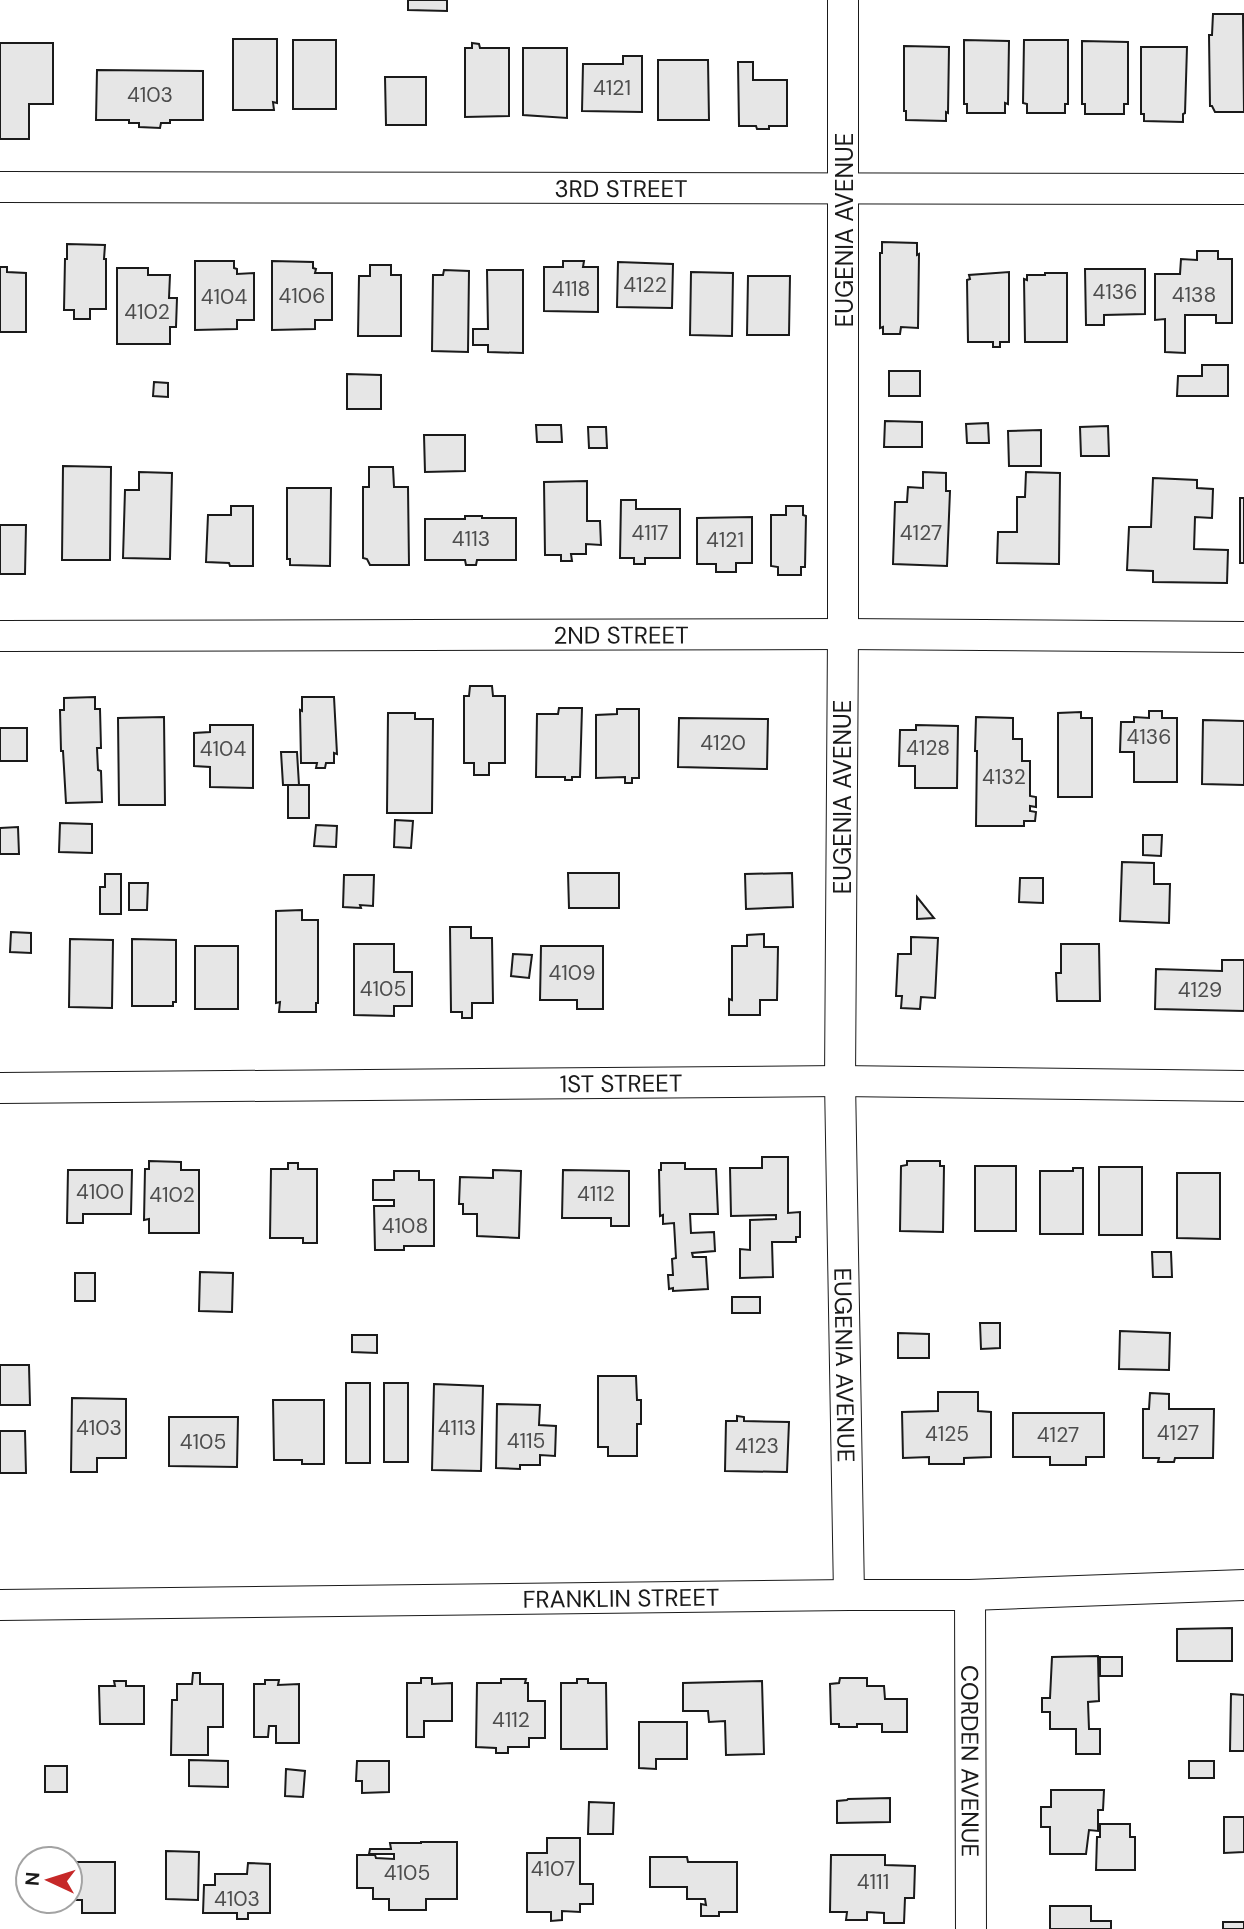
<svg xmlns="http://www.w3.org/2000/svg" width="1244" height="1929" font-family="'DM Sans',sans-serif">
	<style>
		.building { fill: #e6e6e6; stroke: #1a1a1a; stroke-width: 2 }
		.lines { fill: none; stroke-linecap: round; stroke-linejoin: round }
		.street-casing { stroke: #1a1a1a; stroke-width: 32 }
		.street { stroke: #fff; stroke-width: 30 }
		.labels { text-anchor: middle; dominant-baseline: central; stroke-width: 5; stroke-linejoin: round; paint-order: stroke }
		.number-label { font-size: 21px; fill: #4d4d4d }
		.street-label { font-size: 24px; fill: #1a1a1a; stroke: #fff }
	</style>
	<rect width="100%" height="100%" fill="#fff"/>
	<g class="building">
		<polygon points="408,0 447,0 447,11 408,10"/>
		<polygon points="1213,14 1243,14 1244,112 1215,112 1212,106 1210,106 1209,35 1212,35"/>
		<polygon points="233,39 277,39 277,103 273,102 274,110 233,110"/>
		<rect x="293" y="40" width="43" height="69"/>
		<polygon points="964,40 1009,41 1008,104 1005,103 1005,113 967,113 967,104 964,104"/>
		<polygon points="1024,40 1068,40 1068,104 1065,104 1065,113 1027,113 1027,104 1023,103"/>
		<polygon points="1082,41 1128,42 1128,104 1124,104 1124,114 1085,114 1085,104 1082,104"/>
		<polygon points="0,43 53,43 53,104 29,104 29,139 0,139"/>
		<polygon points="472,43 479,44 480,48 509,48 509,116 465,117 465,48 472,48"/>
		<polygon points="904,46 949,47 948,113 946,112 946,121 906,120 906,111 904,111"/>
		<polygon points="1141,47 1187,47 1185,113 1183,114 1183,122 1144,121 1144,114 1141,114"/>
		<polygon points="523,48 567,48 567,118 523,115"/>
		<polygon points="623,56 642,56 642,112 582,111 583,64 623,64"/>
		<polygon points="658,60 708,60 709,120 658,120"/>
		<polygon points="738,62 753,62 753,80 787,80 787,126 769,126 769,129 757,129 756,126 739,126"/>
		<polygon points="97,70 203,71 203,120 170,120 170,123 161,123 160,128 139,127 139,123 129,123 129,120 96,120"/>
		<polygon points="385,77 426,77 426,125 386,125"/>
		<polygon points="882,242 917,243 917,255 919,254 918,328 901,327 900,334 883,334 883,327 880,328 880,253 882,253"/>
		<polygon points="67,244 105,245 104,259 106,259 106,309 90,309 90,319 74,319 74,310 64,310 65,259 67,259"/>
		<polygon points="1197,251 1218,251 1218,259 1232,259 1232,323 1216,323 1216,315 1185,315 1185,353 1165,352 1165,319 1155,320 1155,274 1180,274 1181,259 1197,260"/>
		<polygon points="195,261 234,261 234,268 237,269 237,274 254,273 254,320 237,320 237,329 195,330"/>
		<polygon points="272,261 313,262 313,268 316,269 315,273 332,273 332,320 315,320 315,329 272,330"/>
		<polygon points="563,261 584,261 583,267 598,267 598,312 544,311 544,267 563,267"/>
		<polygon points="618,262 673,264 672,308 617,307"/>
		<polygon points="370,265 391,265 391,275 401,275 401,336 358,336 359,276 370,276"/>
		<polygon points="0,267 7,267 7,272 26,273 26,332 0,332"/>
		<polygon points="117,268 148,268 148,275 170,275 169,298 177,298 176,327 170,327 170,344 117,344"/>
		<polygon points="1085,269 1145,269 1145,314 1104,315 1104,325 1086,325"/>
		<polygon points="444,270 469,271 468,352 432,351 433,275 443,275"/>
		<polygon points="487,270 523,270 523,353 488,352 488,345 473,345 473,329 488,329"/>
		<polygon points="691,272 733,273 732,336 690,335"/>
		<polygon points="1009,272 1009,342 1000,342 1000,347 993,347 993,342 968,342 967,280 970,279 969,275"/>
		<polygon points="1045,273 1067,273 1067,342 1025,342 1024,279 1027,280 1027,275 1045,275"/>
		<polygon points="748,276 790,276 789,335 747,335"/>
		<polygon points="1202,365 1228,365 1228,396 1177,396 1178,376 1202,376"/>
		<rect x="889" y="371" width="31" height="25"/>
		<polygon points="347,374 381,375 381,409 347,409"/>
		<polygon points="154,382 168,383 168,397 153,396"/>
		<polygon points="885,421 922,422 922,447 884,447"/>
		<polygon points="988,423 989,443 967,443 966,424"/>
		<polygon points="536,425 561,425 562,442 537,442"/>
		<polygon points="1108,426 1109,456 1081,456 1080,427"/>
		<polygon points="588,427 606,427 607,448 589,448"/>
		<polygon points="1041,430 1041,466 1009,466 1008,431"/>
		<polygon points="424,435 465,435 465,471 425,472"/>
		<polygon points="63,466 111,467 110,560 62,560"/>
		<polygon points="369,467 393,467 394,487 408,487 409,565 370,565 367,559 363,558 363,487 369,487"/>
		<polygon points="139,472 172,473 170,559 123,558 125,490 139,490"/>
		<polygon points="923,472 946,473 946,491 950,491 947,566 893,564 895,502 907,502 908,487 923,488"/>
		<polygon points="1026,472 1060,473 1059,564 997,563 998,532 1017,532 1017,497 1025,497"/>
		<polygon points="1153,478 1197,480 1197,488 1213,489 1212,518 1195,517 1194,549 1228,550 1227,583 1153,582 1153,571 1127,570 1129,527 1151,527"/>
		<polygon points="587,481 587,521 600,521 601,545 586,544 586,554 571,554 572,561 561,561 561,555 545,555 544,482"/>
		<polygon points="287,488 331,488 330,566 290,565 290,559 287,559"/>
		<rect x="1240" y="498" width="4" height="65"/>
		<polygon points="621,500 636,500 636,509 680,509 680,558 645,558 645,564 634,564 634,558 620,558"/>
		<polygon points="231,506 253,506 253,566 230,566 229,563 206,562 208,515 231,515"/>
		<polygon points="786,506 803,506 803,515 806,516 805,567 801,567 801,575 778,575 778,567 771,566 771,515 786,515"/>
		<polygon points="465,516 482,516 482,518 516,518 516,560 477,560 476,565 466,565 465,560 425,560 425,519 465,519"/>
		<polygon points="752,517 752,563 736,563 736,572 716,572 716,564 697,564 697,518"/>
		<polygon points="0,525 26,525 25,574 0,574"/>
		<polygon points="470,686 492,686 493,696 505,696 505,763 489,763 489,775 474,775 474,763 464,763 464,696 469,696"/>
		<polygon points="95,697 95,709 100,709 101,748 97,748 98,770 101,771 102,802 66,803 63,751 61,751 60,710 64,710 64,698"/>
		<polygon points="302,697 334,697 337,754 334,753 334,763 326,763 325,768 316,768 317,763 301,763 300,710 302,711"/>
		<polygon points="559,708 582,708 580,777 572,777 572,780 565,780 565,777 536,777 537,714 558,714"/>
		<polygon points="617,709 639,709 639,778 632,778 632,783 625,783 625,777 596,778 596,715 617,714"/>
		<polygon points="1149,711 1162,711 1162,718 1177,718 1177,782 1134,782 1134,752 1120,752 1121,722 1134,722 1134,717 1149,718"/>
		<polygon points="1081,712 1081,718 1092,718 1092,797 1058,797 1058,713"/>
		<polygon points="388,713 415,713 415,719 433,719 432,813 387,813"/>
		<polygon points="164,717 165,805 119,805 118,718"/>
		<polygon points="976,717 1013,718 1013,739 1022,739 1022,761 1030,761 1030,796 1036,797 1036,807 1030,806 1030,811 1036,812 1035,821 1024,821 1024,826 976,826 977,751 975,751"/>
		<polygon points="679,718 768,719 767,769 678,767"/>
		<polygon points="1203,720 1244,721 1244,785 1202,784"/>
		<polygon points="210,725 253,725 253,788 210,787 210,767 194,766 194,733 210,732"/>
		<polygon points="916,725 958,726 957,788 915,788 915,766 899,766 900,730 916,730"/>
		<rect x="0" y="728" width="27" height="33"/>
		<polygon points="281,752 297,752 299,785 283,785"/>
		<rect x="288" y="785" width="21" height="33"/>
		<polygon points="395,820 413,821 411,848 394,847"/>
		<polygon points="60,823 92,824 92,853 59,852"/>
		<polygon points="316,825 337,826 336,847 314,846"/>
		<polygon points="18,827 19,854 0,854 0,828"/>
		<polygon points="1143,835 1162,835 1161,856 1143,855"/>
		<polygon points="1122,862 1154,863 1154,884 1170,884 1169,923 1120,921"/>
		<polygon points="568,873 619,873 619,908 569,908"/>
		<polygon points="792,873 793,907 746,909 745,874"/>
		<polygon points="105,874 121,874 121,914 100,914 100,887 105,887"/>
		<polygon points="344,875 374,875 373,906 360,905 361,908 343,907"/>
		<polygon points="1020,878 1043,878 1043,903 1019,902"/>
		<polygon points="129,883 148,883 147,910 129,910"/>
		<polygon points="917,897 934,918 917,919"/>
		<polygon points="302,910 302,920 318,920 318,1003 316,1003 316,1012 279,1012 280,1002 276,1003 276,911"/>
		<polygon points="450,927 471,927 471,938 492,938 493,1003 472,1003 472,1018 462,1018 462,1012 451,1012"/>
		<polygon points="11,932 31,933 31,953 10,952"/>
		<polygon points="764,934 764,947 778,947 777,1000 760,1000 760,1015 729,1015 729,999 732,1000 732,946 747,946 747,935"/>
		<polygon points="911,937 938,938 935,998 921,997 920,1009 901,1008 902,996 896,996 898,954 911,954"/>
		<polygon points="70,939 113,940 112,1008 69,1007"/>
		<polygon points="132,939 176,940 176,1002 173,1002 173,1006 132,1006"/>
		<polygon points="354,944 394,944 394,972 412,972 412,1006 394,1006 394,1016 354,1015"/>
		<polygon points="1061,944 1099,944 1100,1001 1057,1001 1056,973 1061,973"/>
		<rect x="195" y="946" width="43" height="63"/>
		<polygon points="541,946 603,946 603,1009 577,1009 577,1000 540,1000"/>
		<polygon points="513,954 532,955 529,978 511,976"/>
		<polygon points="1222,960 1244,960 1244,1011 1155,1009 1156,969 1222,971"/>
		<polygon points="762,1157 788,1157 788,1213 800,1212 800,1237 796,1237 796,1242 772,1242 773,1277 740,1278 740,1249 750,1250 750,1220 776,1219 776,1215 731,1216 730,1168 762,1168"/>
		<polygon points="149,1161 181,1162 181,1170 199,1170 199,1233 149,1233 149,1219 144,1220 145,1169 149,1169"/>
		<polygon points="907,1161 940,1161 940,1166 944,1166 943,1232 900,1231 901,1166 907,1165"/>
		<polygon points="288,1163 298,1163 298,1169 317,1169 317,1243 303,1243 303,1238 270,1238 271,1169 288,1169"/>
		<polygon points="661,1163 685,1163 685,1169 716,1169 718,1214 690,1214 691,1233 714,1232 715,1251 692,1253 693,1257 706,1257 708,1289 673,1291 673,1288 669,1289 668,1275 673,1275 672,1259 676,1258 674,1223 663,1224 663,1215 660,1216 659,1170 661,1170"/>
		<rect x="975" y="1166" width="41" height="65"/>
		<rect x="1099" y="1167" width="43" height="68"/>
		<polygon points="1073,1168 1083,1168 1083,1234 1040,1234 1040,1171 1073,1171"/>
		<polygon points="68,1170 132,1170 131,1214 83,1214 83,1223 67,1223"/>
		<polygon points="493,1170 521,1171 519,1238 477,1236 477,1214 463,1214 463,1204 459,1204 460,1177 493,1178"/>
		<polygon points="563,1170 629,1171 629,1226 611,1226 611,1218 562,1218"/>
		<polygon points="394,1171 419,1171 419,1180 434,1180 434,1246 404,1246 404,1250 375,1250 374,1206 394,1206 394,1200 373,1200 373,1180 394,1180"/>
		<polygon points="1177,1173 1220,1173 1220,1239 1177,1238"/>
		<polygon points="1152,1252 1171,1252 1172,1277 1153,1277"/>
		<polygon points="200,1272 233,1273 232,1312 199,1311"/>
		<rect x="75" y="1273" width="20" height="28"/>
		<rect x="732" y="1297" width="28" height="16"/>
		<polygon points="980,1323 1000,1323 1000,1348 981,1349"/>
		<polygon points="1120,1331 1170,1333 1169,1370 1119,1369"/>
		<polygon points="898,1333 929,1334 929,1358 898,1358"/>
		<polygon points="352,1335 377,1335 377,1353 352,1352"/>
		<polygon points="0,1365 29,1365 30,1405 0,1405"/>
		<polygon points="598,1376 636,1376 637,1400 641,1400 641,1424 637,1424 637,1456 608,1456 608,1447 598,1447"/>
		<rect x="346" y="1383" width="24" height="80"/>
		<rect x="384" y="1383" width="24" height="79"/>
		<polygon points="434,1384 483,1386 481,1471 432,1470"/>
		<polygon points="938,1392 978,1392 978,1411 991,1412 991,1457 964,1458 964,1464 929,1464 929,1457 903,1458 902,1412 938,1411"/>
		<polygon points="1150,1393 1169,1394 1169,1409 1214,1409 1213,1458 1175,1458 1174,1462 1158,1462 1159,1458 1143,1458 1143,1409 1149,1409"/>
		<polygon points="72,1398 126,1399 126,1458 97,1458 97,1472 71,1472"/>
		<polygon points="273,1400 324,1400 324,1464 302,1464 302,1460 274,1460"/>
		<polygon points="497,1404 540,1405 539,1425 556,1426 555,1456 540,1455 540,1465 520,1465 520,1469 496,1468"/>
		<polygon points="1013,1413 1104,1413 1104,1457 1086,1457 1086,1465 1050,1465 1050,1457 1013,1457"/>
		<polygon points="737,1416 744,1417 744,1421 789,1422 787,1472 725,1471 726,1421 737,1421"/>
		<polygon points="169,1417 238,1417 237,1467 169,1466"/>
		<polygon points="0,1431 25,1431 26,1473 0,1473"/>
		<polygon points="1232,1628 1232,1661 1177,1661 1177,1629"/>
		<polygon points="1098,1656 1099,1701 1088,1702 1089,1729 1100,1729 1100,1754 1076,1754 1076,1729 1050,1729 1050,1712 1042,1712 1042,1698 1050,1698 1052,1657"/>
		<rect x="1100" y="1657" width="22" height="19"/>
		<polygon points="193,1673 200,1673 200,1684 223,1684 223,1727 208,1727 208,1755 171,1755 172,1700 177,1700 177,1684 192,1684"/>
		<polygon points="421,1678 432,1678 432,1684 452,1683 452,1721 424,1721 424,1737 407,1737 407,1683 421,1683"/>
		<polygon points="840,1678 867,1678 867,1686 884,1686 885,1699 907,1699 907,1732 882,1732 882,1724 857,1724 857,1727 839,1727 839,1724 831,1724 830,1684 839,1683"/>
		<polygon points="501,1679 526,1679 525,1683 528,1683 528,1701 545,1701 545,1738 529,1738 529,1747 508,1747 508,1753 496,1753 496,1748 476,1747 477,1683 501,1683"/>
		<polygon points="577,1679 588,1679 588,1683 606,1683 607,1749 561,1749 561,1683 577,1683"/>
		<polygon points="265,1680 279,1680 278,1685 299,1684 299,1743 276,1743 276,1726 269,1726 268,1737 254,1737 254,1684 265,1684"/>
		<polygon points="114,1681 126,1681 126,1686 144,1686 144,1724 100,1724 99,1686 115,1686"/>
		<polygon points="762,1681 764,1754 726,1755 725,1721 709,1722 708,1711 683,1711 683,1683"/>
		<polygon points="1231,1694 1244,1695 1244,1751 1230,1751"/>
		<polygon points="639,1722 687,1722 687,1759 656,1759 656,1769 639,1768"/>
		<polygon points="189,1760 228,1761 228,1787 189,1786"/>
		<polygon points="357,1761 389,1761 389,1792 362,1793 362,1781 356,1781"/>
		<rect x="1189" y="1761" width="25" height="17"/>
		<rect x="45" y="1766" width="22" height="26"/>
		<polygon points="286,1769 305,1771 303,1797 285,1796"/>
		<polygon points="1051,1790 1104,1790 1103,1810 1098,1810 1098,1831 1089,1830 1086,1854 1050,1854 1050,1827 1041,1827 1041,1807 1051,1807"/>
		<polygon points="890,1798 890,1822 837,1823 837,1801 847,1800 848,1799"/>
		<polygon points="589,1802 614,1803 613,1834 588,1834"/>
		<polygon points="1224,1817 1244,1817 1244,1852 1224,1853"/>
		<polygon points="1100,1824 1130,1824 1130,1837 1135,1837 1135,1870 1096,1870 1097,1837 1100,1837"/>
		<polygon points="547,1838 580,1838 580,1884 593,1884 593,1904 580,1904 580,1912 562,1911 562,1920 551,1921 551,1912 527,1912 527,1853 547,1853"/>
		<polygon points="421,1842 457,1842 457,1899 426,1899 426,1910 389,1910 389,1899 373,1899 373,1888 357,1888 357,1855 375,1855 376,1858 394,1859 394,1854 369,1854 370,1849 391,1849 390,1843 421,1843"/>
		<polygon points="166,1851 199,1852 198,1900 166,1899"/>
		<polygon points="831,1855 885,1855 885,1865 915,1866 914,1898 905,1898 904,1923 884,1923 884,1913 867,1912 867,1920 846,1920 847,1912 830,1912"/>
		<polygon points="650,1857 687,1857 688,1862 737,1862 737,1912 719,1912 719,1916 701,1916 701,1904 706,1905 705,1899 687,1899 687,1887 650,1887"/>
		<polygon points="70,1862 115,1862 115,1913 82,1913 82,1900 70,1900"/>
		<polygon points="248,1863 270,1864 270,1913 248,1913 248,1919 237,1919 237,1913 203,1913 204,1885 215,1885 215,1874 247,1874"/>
		<polygon points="1050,1906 1091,1906 1091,1921 1111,1921 1111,1929 1050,1929"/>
		<rect x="1223" y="1922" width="21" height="7"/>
	</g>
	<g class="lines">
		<defs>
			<g id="street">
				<path id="s1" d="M843,0V634L840,1081L849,1595"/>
				<path id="s2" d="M0,187L1244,189"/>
				<path id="s3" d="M0,636L843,634L1244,637"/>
				<path id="s4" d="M0,1088L840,1081L1244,1086"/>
				<path id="s5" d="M970,1595L971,1929"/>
				<path id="s6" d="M0,1605L849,1595H970L1244,1585"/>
			</g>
		</defs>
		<use href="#street" class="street-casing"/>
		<use href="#street" class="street"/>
	</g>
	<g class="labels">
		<g class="number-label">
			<text x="612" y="88">4121</text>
			<text x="150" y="95">4103</text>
			<text x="645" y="285">4122</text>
			<text x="571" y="289">4118</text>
			<text x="1115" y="292">4136</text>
			<text x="1194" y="295">4138</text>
			<text x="302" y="296">4106</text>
			<text x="224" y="297">4104</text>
			<text x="147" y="312">4102</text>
			<text x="650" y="533">4117</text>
			<text x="921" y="533">4127</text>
			<text x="471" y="539">4113</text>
			<text x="725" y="540">4121</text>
			<text x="1149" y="737">4136</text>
			<text x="723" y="743">4120</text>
			<text x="928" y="748">4128</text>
			<text x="223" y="749">4104</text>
			<text x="1004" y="777">4132</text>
			<text x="572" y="973">4109</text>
			<text x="383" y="989">4105</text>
			<text x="1200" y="990">4129</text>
			<text x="100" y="1192">4100</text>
			<text x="596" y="1194">4112</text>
			<text x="172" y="1195">4102</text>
			<text x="405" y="1226">4108</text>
			<text x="99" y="1428">4103</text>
			<text x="457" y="1428">4113</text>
			<text x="1178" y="1433">4127</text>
			<text x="947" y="1434">4125</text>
			<text x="1058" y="1435">4127</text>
			<text x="526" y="1441">4115</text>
			<text x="203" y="1442">4105</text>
			<text x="757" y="1446">4123</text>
			<text x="511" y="1720">4112</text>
			<text x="553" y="1869">4107</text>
			<text x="407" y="1873">4105</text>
			<text x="873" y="1882">4111</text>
			<text x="237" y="1899">4103</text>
		</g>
		<g class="street-label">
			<text stroke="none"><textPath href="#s2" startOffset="621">3RD STREET</textPath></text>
			<text transform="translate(844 230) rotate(-90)">EUGENIA AVENUE</text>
			<text stroke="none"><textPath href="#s3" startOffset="621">2ND STREET</textPath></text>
			<text transform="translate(842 797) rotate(-90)">EUGENIA AVENUE</text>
			<text stroke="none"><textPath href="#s4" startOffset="621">1ST STREET</textPath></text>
			<text stroke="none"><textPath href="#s1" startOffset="1365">EUGENIA AVENUE</textPath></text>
			<text stroke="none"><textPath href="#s6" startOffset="621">FRANKLIN STREET</textPath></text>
			<text stroke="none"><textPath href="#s5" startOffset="166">CORDEN AVENUE</textPath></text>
		</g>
	</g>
	<g transform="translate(49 1880) rotate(274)"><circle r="33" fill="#ffffff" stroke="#a3a3a3" stroke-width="2"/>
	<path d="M0-5L12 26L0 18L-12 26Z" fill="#c62828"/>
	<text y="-10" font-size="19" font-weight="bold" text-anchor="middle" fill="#1a1a1a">N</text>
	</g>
</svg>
